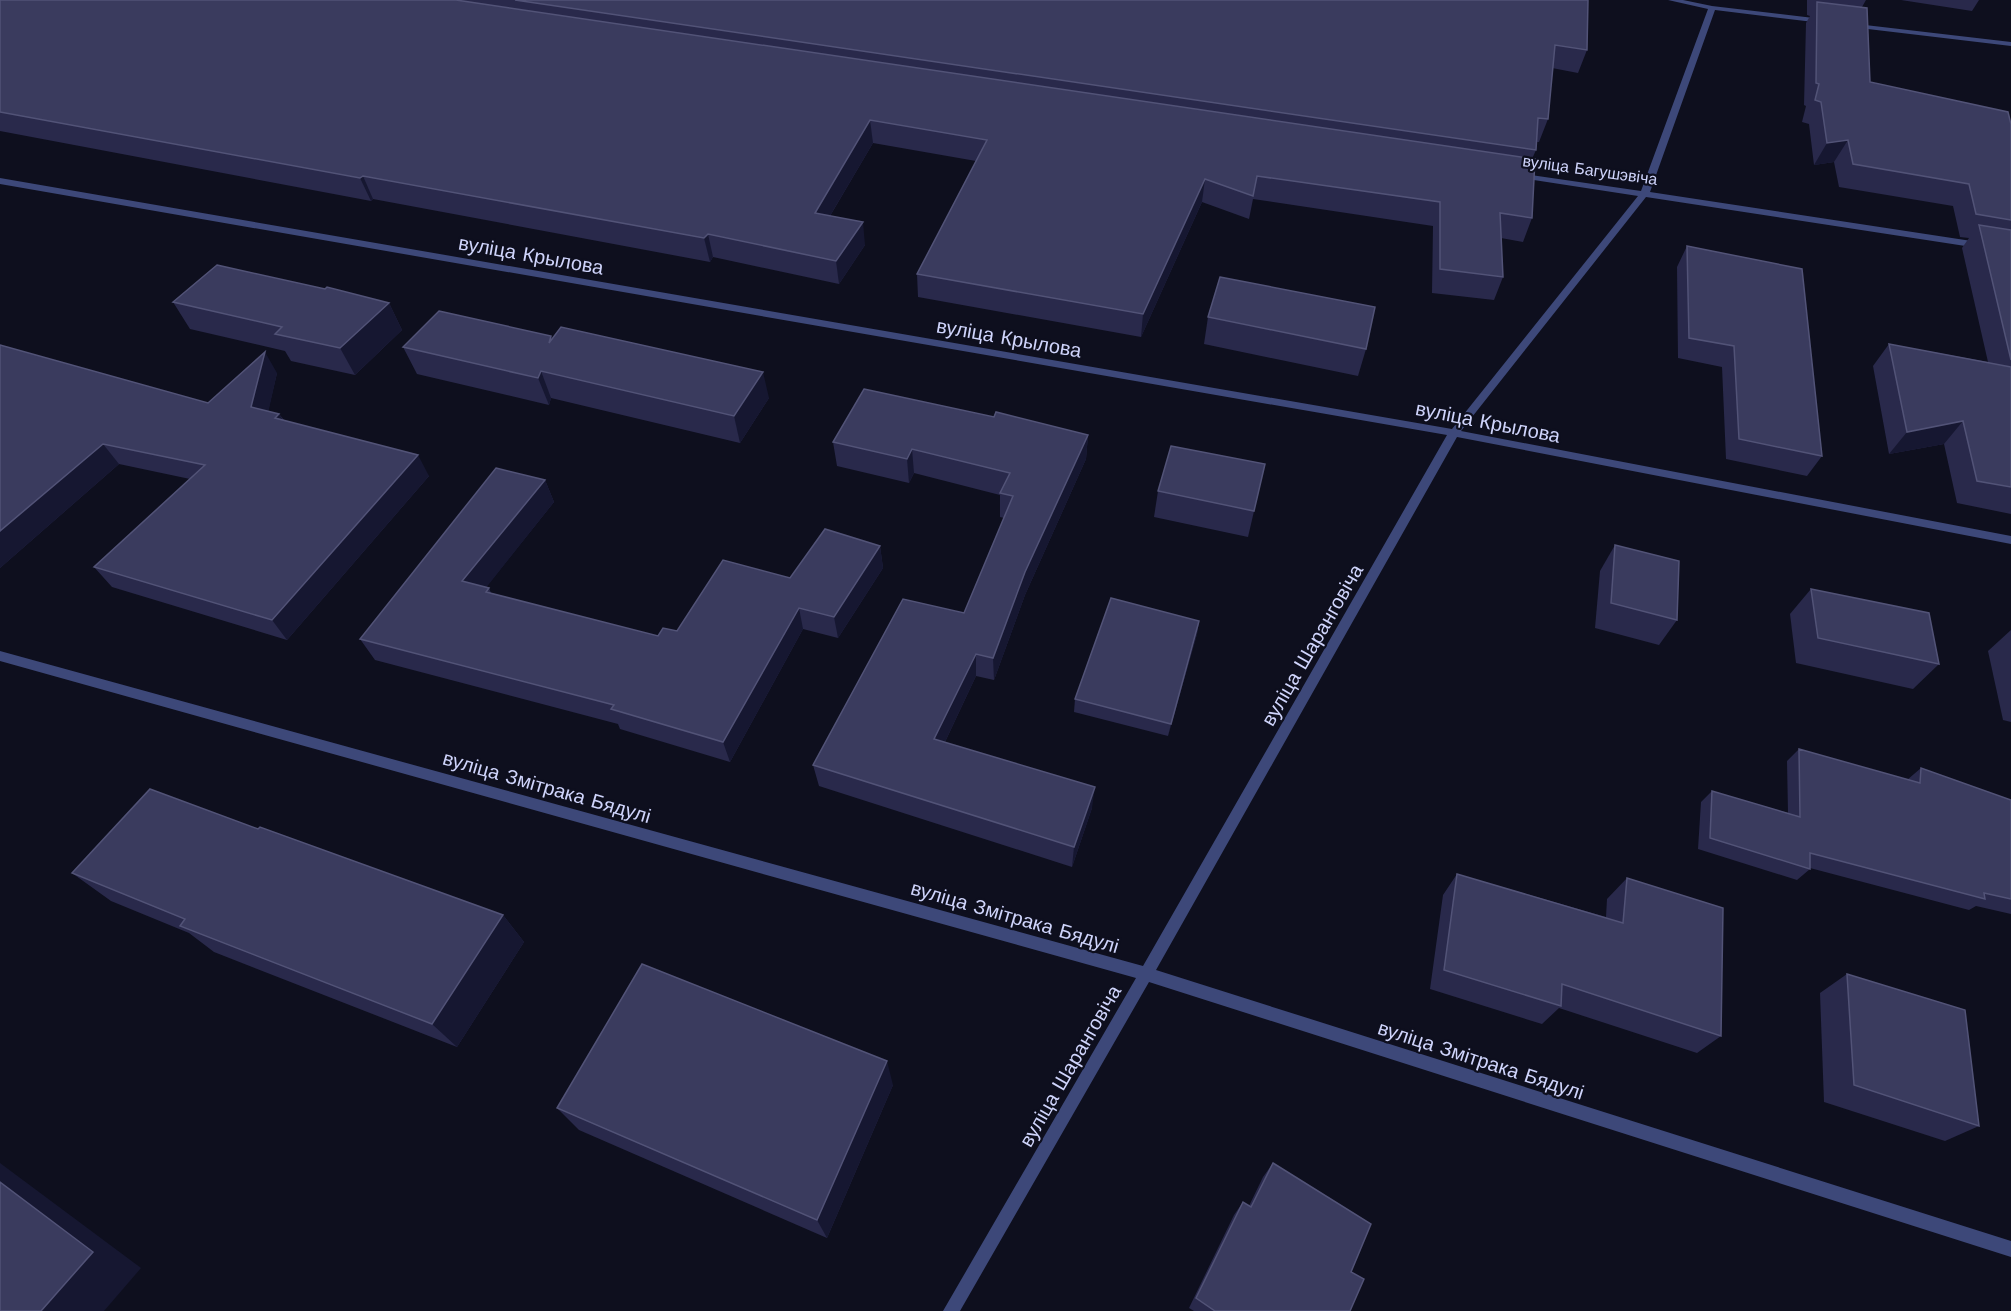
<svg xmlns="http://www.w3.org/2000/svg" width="2011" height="1311" font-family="'Work Sans',sans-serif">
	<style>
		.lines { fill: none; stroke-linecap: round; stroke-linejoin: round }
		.minor { fill: #3d4879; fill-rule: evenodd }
		.wall { fill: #29294b }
		.shaded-wall { fill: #161731 }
		.building { fill: #3a3b5e; stroke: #525377; stroke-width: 1.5 }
		.labels { text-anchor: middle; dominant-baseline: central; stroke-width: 4.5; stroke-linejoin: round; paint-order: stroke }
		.far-street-label { font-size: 16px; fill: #cfd4fb; stroke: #0e0f1e }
		.street-label { font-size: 20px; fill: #cfd4fb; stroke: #0e0f1e }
	</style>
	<rect width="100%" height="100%" fill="#0e0f1e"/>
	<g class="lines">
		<g class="minor">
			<polygon points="1668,0 1683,0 1712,6 1822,19 1826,21 1822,23 1715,10 1650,192 2011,247 2011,253 1646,197 1461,431 2011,536 2011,544 1457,437 1156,970 2011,1241 2011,1257 1149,982 960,1311 943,1311 1136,978 0,661 0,651 1143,966 1447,435 0,184 0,178 1452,429 1638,196 1520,178 1517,177 1517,173 1641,191 1708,9"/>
			<polygon points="1848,23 2011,42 2011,46 1851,27 1848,27"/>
		</g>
	</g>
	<g class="wall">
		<polygon points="0,0 1588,0 1587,50 1578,73 1552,68 1548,119 1539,142 1536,142 1536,150 1532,159 1532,218 1523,242 1501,238 1503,277 1494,300 1432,293 1433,226 1253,199 1249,219 1202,202 1141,337 918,297 917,274 976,161 873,143 830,216 865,245 839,284 713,257 710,262 373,199 371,201 0,131"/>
		<polygon points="1807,0 1866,0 1862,7 1870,82 2011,124 2011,514 1957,503 1944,444 1889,454 1873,366 1889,344 1988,362 1962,248 1969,238 1960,237 1953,206 1839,187 1834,162 1814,165 1809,124 1802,122 1806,106 1804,105 1806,23 1810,16 1807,15"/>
		<polygon points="1901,0 1979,0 1972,11"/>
		<polygon points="1687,246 1822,456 1807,476 1726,459 1722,367 1678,358 1677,267"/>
		<polygon points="325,289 389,303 402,330 355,375 291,361 285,351 190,329 173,302"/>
		<polygon points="1208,317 1366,349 1358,376 1204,344"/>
		<polygon points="551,336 552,339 769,398 740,443 551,398 549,405 417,374 403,347"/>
		<polygon points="0,345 208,403 277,373 268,411 279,414 284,420 429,476 287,640 112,587 94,567 190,479 119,464 0,568"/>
		<polygon points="994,417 1088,435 1086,459 1025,595 994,680 976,676 945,742 1092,808 1072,867 819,786 813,765 964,613 1004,518 1000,517 1000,495 914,473 909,483 837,466 833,442"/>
		<polygon points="1265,464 1248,537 1154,517 1158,491"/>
		<polygon points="545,480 554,502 486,587 489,588 491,593 658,636 677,631 790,578 880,546 883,568 838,638 803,629 730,762 620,729 618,724 375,660 360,639"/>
		<polygon points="1615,545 1677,620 1659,645 1595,628 1600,571"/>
		<polygon points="1811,589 1939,664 1913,689 1796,663 1790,614"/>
		<polygon points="1199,621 1197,634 1168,736 1074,712 1075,699"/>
		<polygon points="2011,630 2011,722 2003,720 1988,651"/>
		<polygon points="1799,749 1907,780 1921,768 2011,800 2011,914 1976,906 1969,910 1810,868 1810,869 1797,880 1698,849 1701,802 1712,791 1788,813 1787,761"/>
		<polygon points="258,829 503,915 524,942 457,1047 214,952 189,933 111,901 72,873"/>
		<polygon points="1457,874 1606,917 1607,899 1627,878 1721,1036 1697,1053 1559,1008 1542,1024 1430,989 1443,895"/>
		<polygon points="1847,974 1979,1126 1945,1141 1824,1102 1820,993"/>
		<polygon points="893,1085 827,1238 579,1130 557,1108"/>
		<polygon points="1273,1163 1351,1272 1350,1311 1194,1311 1189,1308 1234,1215 1243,1202 1249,1206 1263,1177"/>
	</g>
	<g class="shaded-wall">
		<polygon points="870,120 873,143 818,236 815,213"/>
		<polygon points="1848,140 1834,162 1814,165 1827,143"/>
		<polygon points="363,176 373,199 371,201 360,178"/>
		<polygon points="1205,179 1202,202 1141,337 1143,314"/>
		<polygon points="863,222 865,245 839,284 836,261"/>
		<polygon points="708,234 713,257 710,262 704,238"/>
		<polygon points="389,303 402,330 355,375 340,348"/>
		<polygon points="265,352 277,373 265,427 251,407"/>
		<polygon points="541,371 551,398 549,405 538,378"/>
		<polygon points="763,372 769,398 740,443 734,416"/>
		<polygon points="279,414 292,434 275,418"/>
		<polygon points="1963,421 1944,444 1889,454 1907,432"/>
		<polygon points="1088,435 1086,459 1025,595 994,680 993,658 1025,572"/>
		<polygon points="103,444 119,464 0,568 0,531"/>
		<polygon points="912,449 914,473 909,483 907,459"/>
		<polygon points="418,455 429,476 287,640 272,620"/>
		<polygon points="545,480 554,502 474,603 462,581"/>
		<polygon points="880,546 883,568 838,638 834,617"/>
		<polygon points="799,608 803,629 730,762 723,742"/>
		<polygon points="1199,621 1197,634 1168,736 1171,724"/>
		<polygon points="976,654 976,676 936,761 934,739"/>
		<polygon points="1095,787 1092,808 1072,867 1074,847"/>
		<polygon points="503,915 524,942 457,1047 432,1024"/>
		<polygon points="887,1061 893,1085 827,1238 817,1220"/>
		<polygon points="0,1163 141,1268 104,1311 41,1311 0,1182"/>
	</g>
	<g class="building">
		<polygon points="0,0 456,0 1535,159 1532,218 1500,213 1503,277 1440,269 1440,202 1257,176 1253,196 1205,179 1143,314 917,274 987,140 870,120 815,213 863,222 836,261 708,234 704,238 363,176 360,178 0,112"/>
		<polygon points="515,0 1588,0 1587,50 1555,45 1548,119 1538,118 1536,150"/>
		<polygon points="1817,2 1867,8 1870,82 2008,112 2011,124 2011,220 1976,214 1969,184 1853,164 1848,140 1827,143 1821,102 1815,100 1819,84 1816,83"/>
		<polygon points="1979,225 2011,230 2011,360"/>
		<polygon points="1687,246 1802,269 1822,456 1739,439 1734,346 1689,338"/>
		<polygon points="217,265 325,289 327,287 389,303 340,348 275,334 282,327 173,302"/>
		<polygon points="1220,277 1375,307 1366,349 1208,317"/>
		<polygon points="439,311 551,336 549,343 561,327 763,372 734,416 541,371 538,378 403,347"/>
		<polygon points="1889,344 2011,367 2011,487 1977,481 1963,421 1907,432"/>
		<polygon points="0,345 208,403 265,352 251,407 279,414 275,418 418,455 272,620 94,567 205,465 103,444 0,531"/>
		<polygon points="864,389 994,417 996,412 1088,435 1025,572 993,658 976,654 934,739 1095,787 1074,847 813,765 903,599 964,613 1013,496 1000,493 1010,473 912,449 907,459 833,442"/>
		<polygon points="1171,446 1265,464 1254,511 1158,491"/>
		<polygon points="496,468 545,480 462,581 489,588 486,592 658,636 663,628 677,631 723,560 790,578 825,529 880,546 834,617 799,608 723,742 611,709 614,705 360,639"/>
		<polygon points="1615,545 1679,561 1677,620 1611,603"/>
		<polygon points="1811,589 1929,613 1939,664 1818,638"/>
		<polygon points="1111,598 1199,621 1171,724 1075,699"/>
		<polygon points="1799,749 1920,783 1921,768 2011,800 2011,899 1984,893 1985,899 1810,853 1810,869 1710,838 1712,791 1800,817"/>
		<polygon points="150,789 258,829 260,827 503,915 432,1024 180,926 185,919 72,873"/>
		<polygon points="1457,874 1623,923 1627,878 1723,908 1721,1036 1562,984 1561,1006 1444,970"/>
		<polygon points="642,964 887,1061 817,1220 557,1108"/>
		<polygon points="1847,974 1965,1010 1979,1126 1854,1085"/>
		<polygon points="1273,1163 1371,1224 1351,1272 1364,1279 1350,1311 1215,1311 1196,1298 1243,1202 1251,1207"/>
		<polygon points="0,1182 93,1252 41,1311 0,1311"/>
	</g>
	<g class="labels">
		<g class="far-street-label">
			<text transform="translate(1590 170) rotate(8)">вуліца Багушэвіча</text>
		</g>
		<g class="street-label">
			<text transform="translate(531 255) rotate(10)">вуліца Крылова</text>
			<text transform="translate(1009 338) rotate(10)">вуліца Крылова</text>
			<text transform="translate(1488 422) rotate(11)">вуліца Крылова</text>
			<text transform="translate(1312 645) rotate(-60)">вуліца Шаранговіча</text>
			<text transform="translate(547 787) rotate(16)">вуліца Змітрака Бядулі</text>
			<text transform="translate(1015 917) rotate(16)">вуліца Змітрака Бядулі</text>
			<text transform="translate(1481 1060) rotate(18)">вуліца Змітрака Бядулі</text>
			<text transform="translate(1070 1066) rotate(-60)">вуліца Шаранговіча</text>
		</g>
	</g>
</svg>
